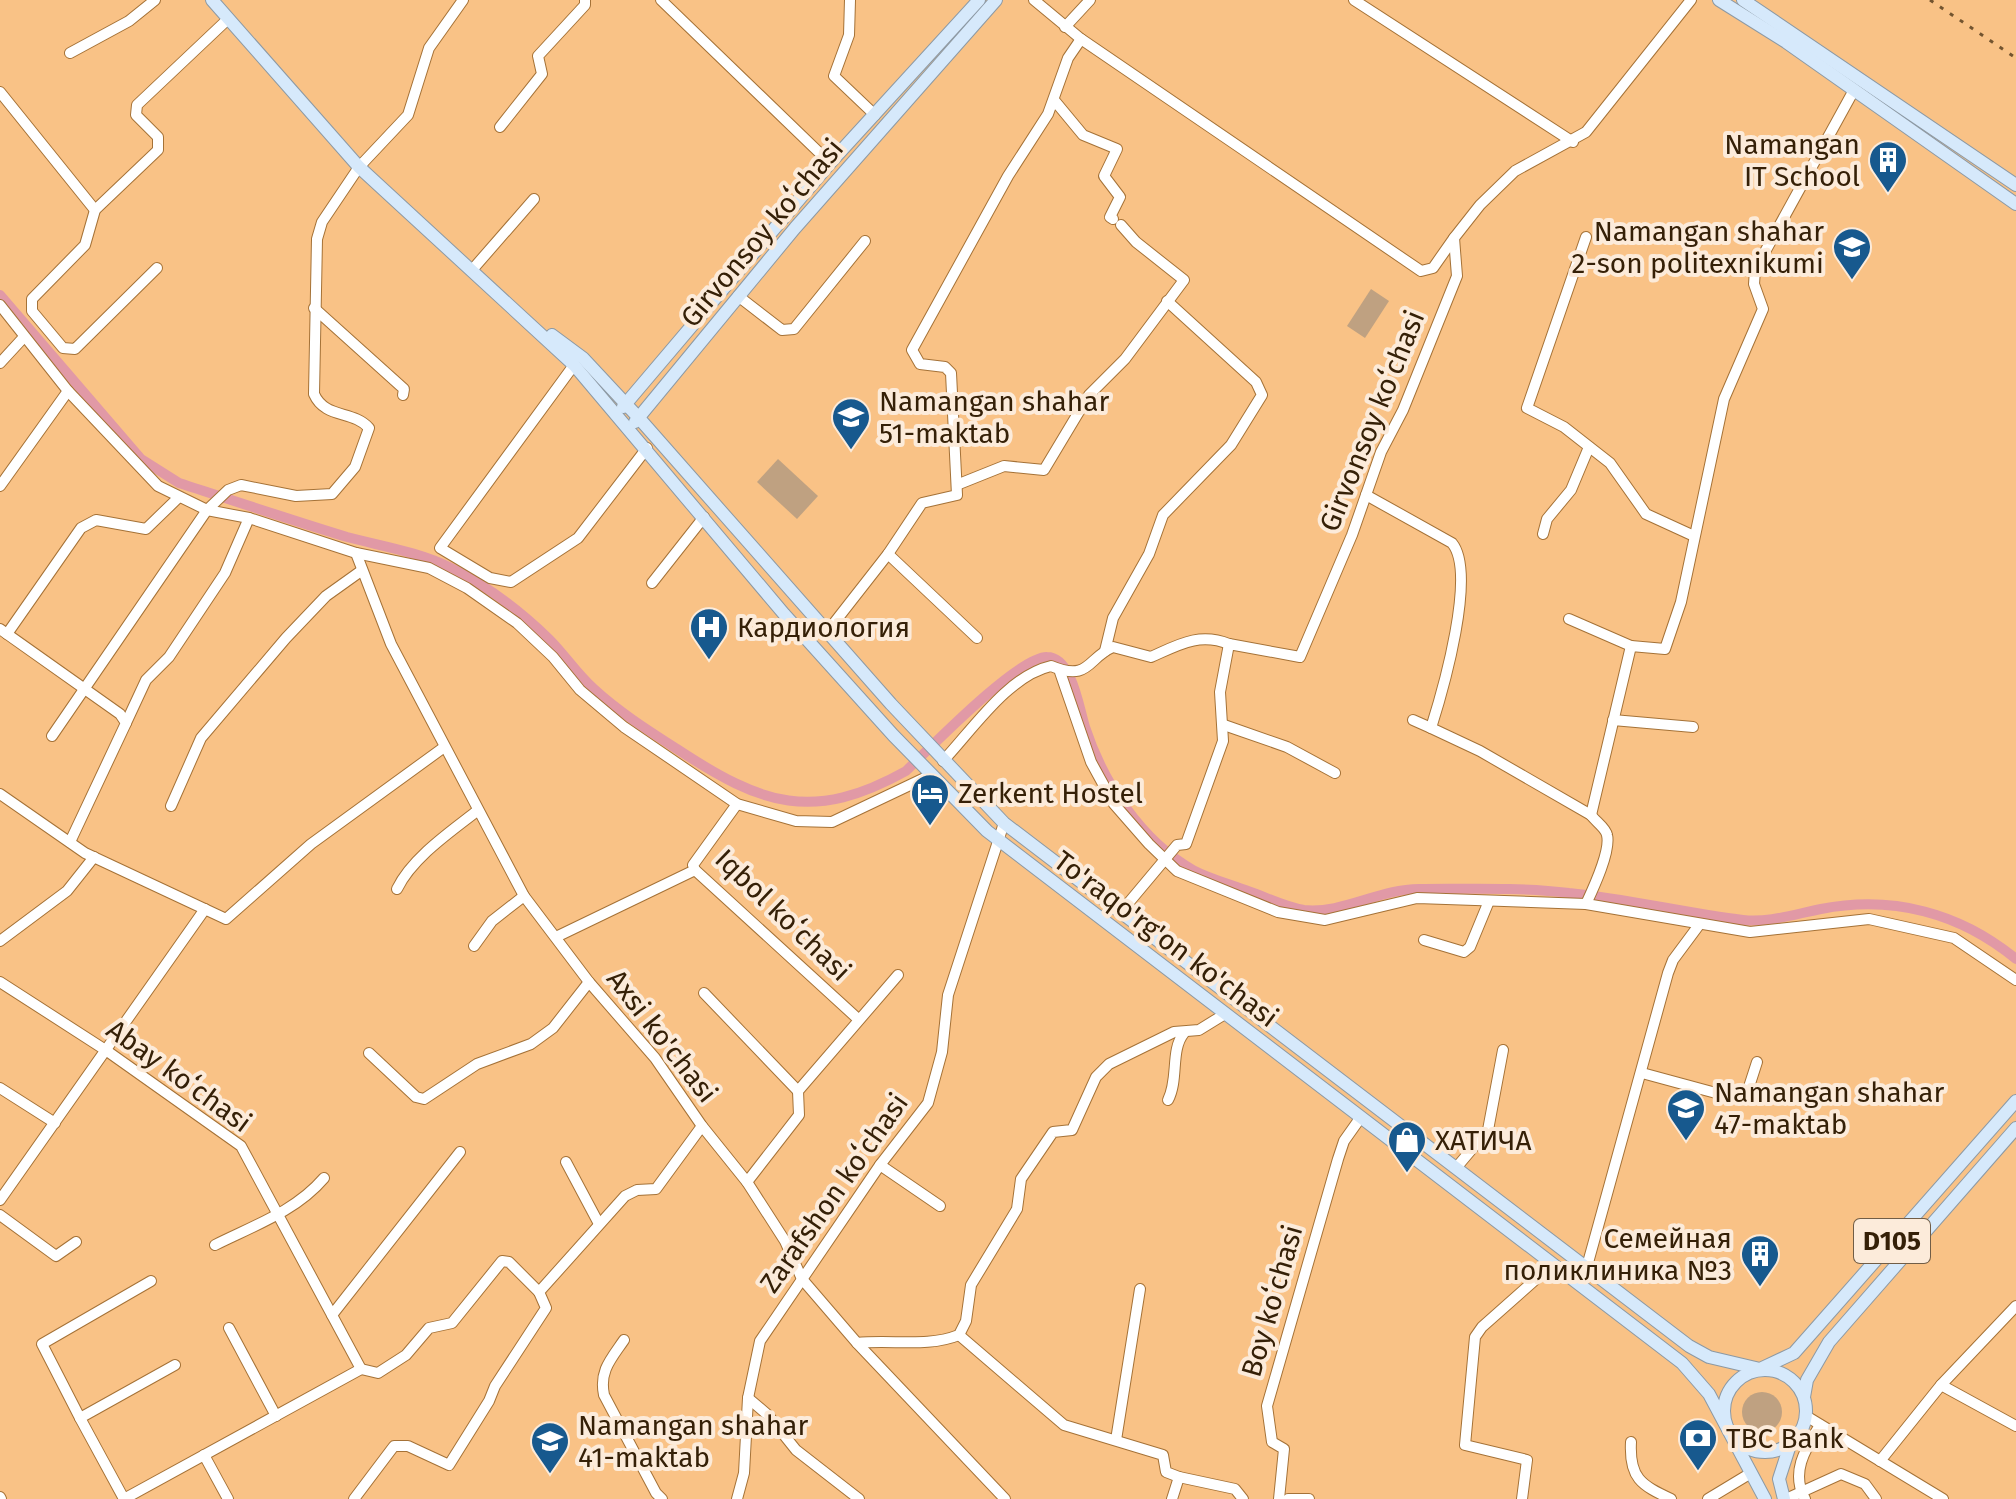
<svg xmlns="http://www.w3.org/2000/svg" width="2016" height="1499" font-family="'Fira Sans',sans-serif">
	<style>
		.green { fill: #bfa181 }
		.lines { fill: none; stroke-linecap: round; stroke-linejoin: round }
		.canal { stroke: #e199a6; stroke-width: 10 }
		.minor-casing { stroke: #a57237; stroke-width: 12 }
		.major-casing { stroke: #8c99a4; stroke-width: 14 }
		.minor { stroke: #fff; stroke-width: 10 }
		.major { stroke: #d6e9fb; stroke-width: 12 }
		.rail { stroke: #73542f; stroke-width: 3; stroke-dasharray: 4 8; stroke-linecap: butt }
		.labels { text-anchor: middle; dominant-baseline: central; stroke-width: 8; stroke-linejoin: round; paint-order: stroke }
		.shield { fill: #fcebda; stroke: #715d46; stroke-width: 2 }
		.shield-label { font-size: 26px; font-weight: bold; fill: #352007 }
		.poi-label { font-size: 28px; fill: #352007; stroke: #fcebda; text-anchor: start }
		.street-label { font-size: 28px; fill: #352007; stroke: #fcebda }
	</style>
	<rect width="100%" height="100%" fill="#f9c286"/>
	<g class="green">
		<polygon points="1371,289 1389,301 1365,338 1347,326"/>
		<polygon points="778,459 818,496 797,519 757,482"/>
		<circle cx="1762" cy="1412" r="20"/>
	</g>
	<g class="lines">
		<path class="canal" d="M0,295L141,459L179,483C235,501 291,520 347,537C381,546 419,552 451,568C486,585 521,612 549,639C565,655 577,674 594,689C619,712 649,731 677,749C762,805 813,823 906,771C930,748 1019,656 1047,657C1072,657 1079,708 1085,727C1103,782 1141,841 1193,870C1210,879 1230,884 1248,891C1266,897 1285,907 1304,910C1343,914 1379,889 1419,889C1467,889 1521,887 1569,893C1628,899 1685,913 1743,920C1769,923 1795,914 1821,909C1893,895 1960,913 2016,959"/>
		<defs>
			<g id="minor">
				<polyline points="661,0 830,163"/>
				<polyline points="850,0 849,35 834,76 875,115"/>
				<polyline points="1034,0 1081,39 1421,271 1433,268 1454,238"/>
				<polyline points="1354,0 1573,142"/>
				<polyline points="1065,27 1090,0"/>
				<polyline points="70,53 129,21 155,0"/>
				<polyline points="0,92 95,210"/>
				<polyline points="1054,100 1083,135 1117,149 1104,176 1120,197 1110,217 1113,219"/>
				<polyline points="500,127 542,74 538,56 585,5 585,0"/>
				<polyline points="1586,237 1527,408 1564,427 1610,463 1646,514 1694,536"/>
				<polyline points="157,268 75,349 63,348 32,311 32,299 85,245 95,210 158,150 158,137 136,115 137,105 228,19"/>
				<polyline points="472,270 534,199"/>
				<polyline points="738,296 782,330 794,329 865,241"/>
				<polyline points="0,305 68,391 158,486 207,510 249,518 356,553 429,568 467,588 517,623 553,657 580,690 624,727 737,804 796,821 832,822 931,775"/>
				<polyline points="314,308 404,389 403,395"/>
				<polyline points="0,363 24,337"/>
				<polyline points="574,365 440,548 490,578 511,582 578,538 647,448"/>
				<polyline points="959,484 1004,466 1044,470 1089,395 1125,359 1184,280 1136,242 1121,225"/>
				<polyline points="0,486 68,391"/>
				<path d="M1366,495L1452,543C1477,573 1443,690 1431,728L1480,751L1591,815C1595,821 1606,828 1607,835C1611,851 1593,889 1586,904"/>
				<polyline points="1543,534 1547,519 1571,490 1589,447"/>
				<polyline points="356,553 391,644 524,896 589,982 655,1058 702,1126 747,1182 785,1241 802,1279 857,1343 1005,1499"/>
				<polyline points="888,554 977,638"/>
				<polyline points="652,583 704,517"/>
				<polyline points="1569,619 1631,646"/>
				<polyline points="0,629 120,714 126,723 70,842"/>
				<polyline points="827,632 888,554 922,503 957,495 951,373 945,367 920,364 912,350 1008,176 1048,114 1068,58 1081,39"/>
				<polyline points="7,634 81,528 96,520 146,529 179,497"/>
				<polyline points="1105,651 1113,618 1149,554 1163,515 1231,445 1262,395 1256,382 1167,301"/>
				<polyline points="1060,672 1091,762 1114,804 1149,844 1177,871 1278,912 1325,920 1417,898 1586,904 1750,932 1869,919 1954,938 2016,980"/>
				<polyline points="1413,720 1431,728"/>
				<polyline points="1613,720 1693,727"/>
				<polyline points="126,723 146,680 169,657 225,573 249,518"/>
				<polyline points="1224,725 1287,747 1335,773"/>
				<path d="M52,736L207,510L228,490L241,485L296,496L332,494L355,467L369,428C353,410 325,419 314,394L317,239L322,222L359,167L408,115L429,48L463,0"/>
				<path d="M943,761C973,729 1008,676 1051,666C1090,682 1087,658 1113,647L1151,657C1178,645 1199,632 1229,644"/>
				<polyline points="0,794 85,853 226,919 311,844 443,748"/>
				<polyline points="737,804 693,865 695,870 858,1019"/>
				<polyline points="171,806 201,738 286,638 326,596 361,571"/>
				<polyline points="1591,815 1631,646 1665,649 1681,602 1724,399 1763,309 1754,284 1755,270 1854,90"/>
				<path d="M397,889C412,858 450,832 477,811"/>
				<polyline points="1120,913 1177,845 1186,844 1223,741 1220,692 1229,644 1300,657 1352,535 1381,452 1403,410 1457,276 1454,238 1480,205 1515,171 1586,132 1691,0"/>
				<polyline points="556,937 695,870"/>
				<polyline points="1424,940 1464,952 1470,947 1489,901"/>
				<polyline points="0,941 67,891 94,857"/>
				<polyline points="474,946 492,921 524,896"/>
				<polyline points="0,982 107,1051 241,1146 361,1369"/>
				<polyline points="704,993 798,1091"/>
				<polyline points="369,1053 416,1097 424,1099 477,1064 531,1044 553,1028 589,982"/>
				<polyline points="1642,1073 1738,1099 1747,1093 1757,1062"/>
				<polyline points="0,1088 55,1123"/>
				<path d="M1168,1100C1179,1079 1170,1050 1184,1033"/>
				<polyline points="566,1162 599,1224"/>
				<polyline points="880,1165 940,1206"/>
				<polyline points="1456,1168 1488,1130 1503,1050"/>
				<polyline points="747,1182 799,1115 798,1091 898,975"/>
				<polyline points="0,1200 205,909"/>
				<polyline points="0,1215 56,1256 76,1242"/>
				<path d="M215,1245C253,1226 296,1211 324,1178"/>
				<polyline points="1586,1270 1668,973 1673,960 1699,925"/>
				<polyline points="2016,1306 1941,1385 2016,1426"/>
				<polyline points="332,1315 460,1152"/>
				<polyline points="229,1328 276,1416"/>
				<polyline points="959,1335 1064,1425 1163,1455 1166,1472 1179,1477"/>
				<path d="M624,1340C611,1359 599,1371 604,1395L656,1493L662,1499"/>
				<path d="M857,1343C892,1339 926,1348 959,1335L966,1321L971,1285L1017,1209L1021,1179L1053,1132L1072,1130L1096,1077L1109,1064L1174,1032L1199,1030L1225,1014"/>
				<polyline points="361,1369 378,1373 406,1355 429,1328 452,1323 502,1261 509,1262 539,1292"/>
				<polyline points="748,1398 768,1415 796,1450 859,1499"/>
				<polyline points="1806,1416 1943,1499"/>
				<polyline points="80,1418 42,1344 151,1281"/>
				<polyline points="1116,1440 1140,1289"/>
				<path d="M1631,1442C1629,1478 1641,1485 1671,1499"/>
				<polyline points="204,1455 228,1499"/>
				<polyline points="1880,1461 1941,1385"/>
				<polyline points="0,1497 1,1499"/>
				<polyline points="124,1499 361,1369"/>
				<polyline points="124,1499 80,1418 175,1365"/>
				<polyline points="354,1499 394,1446 408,1446 449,1465 489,1401 495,1386 546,1308 539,1292 625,1196 637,1190 656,1189 702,1126"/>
				<polyline points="737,1499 744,1473 748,1398 760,1341 880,1165 928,1103 942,1052 948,995 1004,823"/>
				<polyline points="1172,1499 1179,1477 1235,1489 1243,1499"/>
				<polyline points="1279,1499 1284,1449 1272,1442 1267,1406 1338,1159 1344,1141 1361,1117"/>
				<polyline points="1288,1499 1309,1499"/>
				<polyline points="1522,1499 1527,1460 1465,1445 1475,1337 1482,1327 1553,1264"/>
				<polyline points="1708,1499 1751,1473"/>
				<polyline points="1786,1499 1841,1474 1865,1484 1876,1499"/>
				<path d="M1805,1499C1790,1472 1806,1448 1820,1425"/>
			</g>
			<g id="major">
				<polyline points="212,0 359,167 574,365 784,614 893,735 987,831 1682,1363 1709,1394 1765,1499"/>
				<polyline points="1719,0 1786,42 2016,204"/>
				<polyline points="1743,0 2016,185"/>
				<polyline points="552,335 583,358 638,417 891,704 1004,823 1689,1346 1709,1357 1760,1369 1794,1353 2016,1101"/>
				<polyline points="623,407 830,163 979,0"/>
				<polyline points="635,422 795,228 996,0"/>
				<circle cx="1765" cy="1411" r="41"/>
				<polyline points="1804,1397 1807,1380 1829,1342 2016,1128"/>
				<polyline points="1784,1499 1779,1479 1790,1445"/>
			</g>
		</defs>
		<use href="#minor" class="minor-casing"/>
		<use href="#major" class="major-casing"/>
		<use href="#minor" class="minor"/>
		<use href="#major" class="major"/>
		<polyline class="rail" points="1930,0 2016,58"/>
	</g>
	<defs>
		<symbol id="building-pin" viewBox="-11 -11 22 30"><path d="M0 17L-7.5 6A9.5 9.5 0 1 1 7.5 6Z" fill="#17598e" stroke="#fcebda"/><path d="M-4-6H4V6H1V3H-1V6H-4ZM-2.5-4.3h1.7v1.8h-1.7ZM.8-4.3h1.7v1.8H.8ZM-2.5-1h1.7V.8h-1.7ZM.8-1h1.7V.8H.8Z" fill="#fff"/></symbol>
		<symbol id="school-pin" viewBox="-11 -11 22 30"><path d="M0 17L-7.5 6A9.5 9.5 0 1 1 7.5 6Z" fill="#17598e" stroke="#fcebda"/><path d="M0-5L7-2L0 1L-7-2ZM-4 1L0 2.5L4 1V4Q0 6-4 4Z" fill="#fff"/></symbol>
		<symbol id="hospital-pin" viewBox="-11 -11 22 30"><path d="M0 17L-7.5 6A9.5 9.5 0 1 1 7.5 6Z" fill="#17598e" stroke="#fcebda"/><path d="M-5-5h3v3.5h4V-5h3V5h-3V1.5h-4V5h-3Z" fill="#fff"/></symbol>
		<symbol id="hotel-pin" viewBox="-11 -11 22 30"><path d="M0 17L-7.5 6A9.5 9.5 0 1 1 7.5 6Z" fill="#17598e" stroke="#fcebda"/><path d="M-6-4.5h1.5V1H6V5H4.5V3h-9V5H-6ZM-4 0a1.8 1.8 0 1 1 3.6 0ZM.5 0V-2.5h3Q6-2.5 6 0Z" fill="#fff"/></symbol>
		<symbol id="shop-pin" viewBox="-11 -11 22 30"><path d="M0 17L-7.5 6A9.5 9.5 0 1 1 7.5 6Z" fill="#17598e" stroke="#fcebda"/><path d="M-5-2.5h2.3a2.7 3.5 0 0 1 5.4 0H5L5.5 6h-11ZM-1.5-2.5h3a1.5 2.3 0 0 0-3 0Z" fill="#fff"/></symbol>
		<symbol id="bank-pin" viewBox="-11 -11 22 30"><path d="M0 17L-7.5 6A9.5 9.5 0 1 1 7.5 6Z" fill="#17598e" stroke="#fcebda"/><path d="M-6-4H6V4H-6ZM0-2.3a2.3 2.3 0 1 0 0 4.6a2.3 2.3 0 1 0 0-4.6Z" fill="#fff"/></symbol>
	</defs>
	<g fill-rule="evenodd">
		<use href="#building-pin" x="1866" y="138" width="44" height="60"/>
		<use href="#school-pin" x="1830" y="225" width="44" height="60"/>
		<use href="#school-pin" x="829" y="395" width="44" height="60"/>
		<use href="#hospital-pin" x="687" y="605" width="44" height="60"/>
		<use href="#hotel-pin" x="908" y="771" width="44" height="60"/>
		<use href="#school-pin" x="1664" y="1086" width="44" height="60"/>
		<use href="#shop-pin" x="1385" y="1118" width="44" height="60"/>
		<use href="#building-pin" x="1738" y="1232" width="44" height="60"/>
		<use href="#bank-pin" x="1676" y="1416" width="44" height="60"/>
		<use href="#school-pin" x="528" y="1419" width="44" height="60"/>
	</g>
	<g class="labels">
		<rect class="shield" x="1854" y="1219" width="76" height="44" rx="6"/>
		<g class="shield-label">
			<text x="1892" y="1241">D105</text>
		</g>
		<g class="poi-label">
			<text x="1860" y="144" text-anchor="end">Namangan<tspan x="1860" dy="32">IT School</tspan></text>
			<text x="1824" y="231" text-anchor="end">Namangan shahar<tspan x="1824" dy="32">2-son politexnikumi</tspan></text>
			<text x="879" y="401">Namangan shahar<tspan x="879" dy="32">51-maktab</tspan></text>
			<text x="737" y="627">Кардиология</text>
			<text x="958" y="793">Zerkent Hostel</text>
			<text x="1714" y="1092">Namangan shahar<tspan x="1714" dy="32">47-maktab</tspan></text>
			<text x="1435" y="1140">ХАТИЧА</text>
			<text x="1732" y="1238" text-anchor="end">Семейная<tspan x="1732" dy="32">поликлиника №3</tspan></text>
			<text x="578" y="1425">Namangan shahar<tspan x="578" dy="32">41-maktab</tspan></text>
			<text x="1726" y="1438">TBC Bank</text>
		</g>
		<g class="street-label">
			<text transform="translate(762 233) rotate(-50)">Girvonsoy koʻchasi</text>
			<text transform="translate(1372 421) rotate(-68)">Girvonsoy koʻchasi</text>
			<text transform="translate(783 915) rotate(44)">Iqbol koʻchasi</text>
			<text transform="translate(1166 939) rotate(37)">To'raqo'rg'on ko'chasi</text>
			<text transform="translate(662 1036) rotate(52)">Axsi ko'chasi</text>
			<text transform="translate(179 1076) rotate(36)">Abay koʻchasi</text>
			<text transform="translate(834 1193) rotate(-55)">Zarafshon koʻchasi</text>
			<text transform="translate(1272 1301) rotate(-74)">Boy koʻchasi</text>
		</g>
	</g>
</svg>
